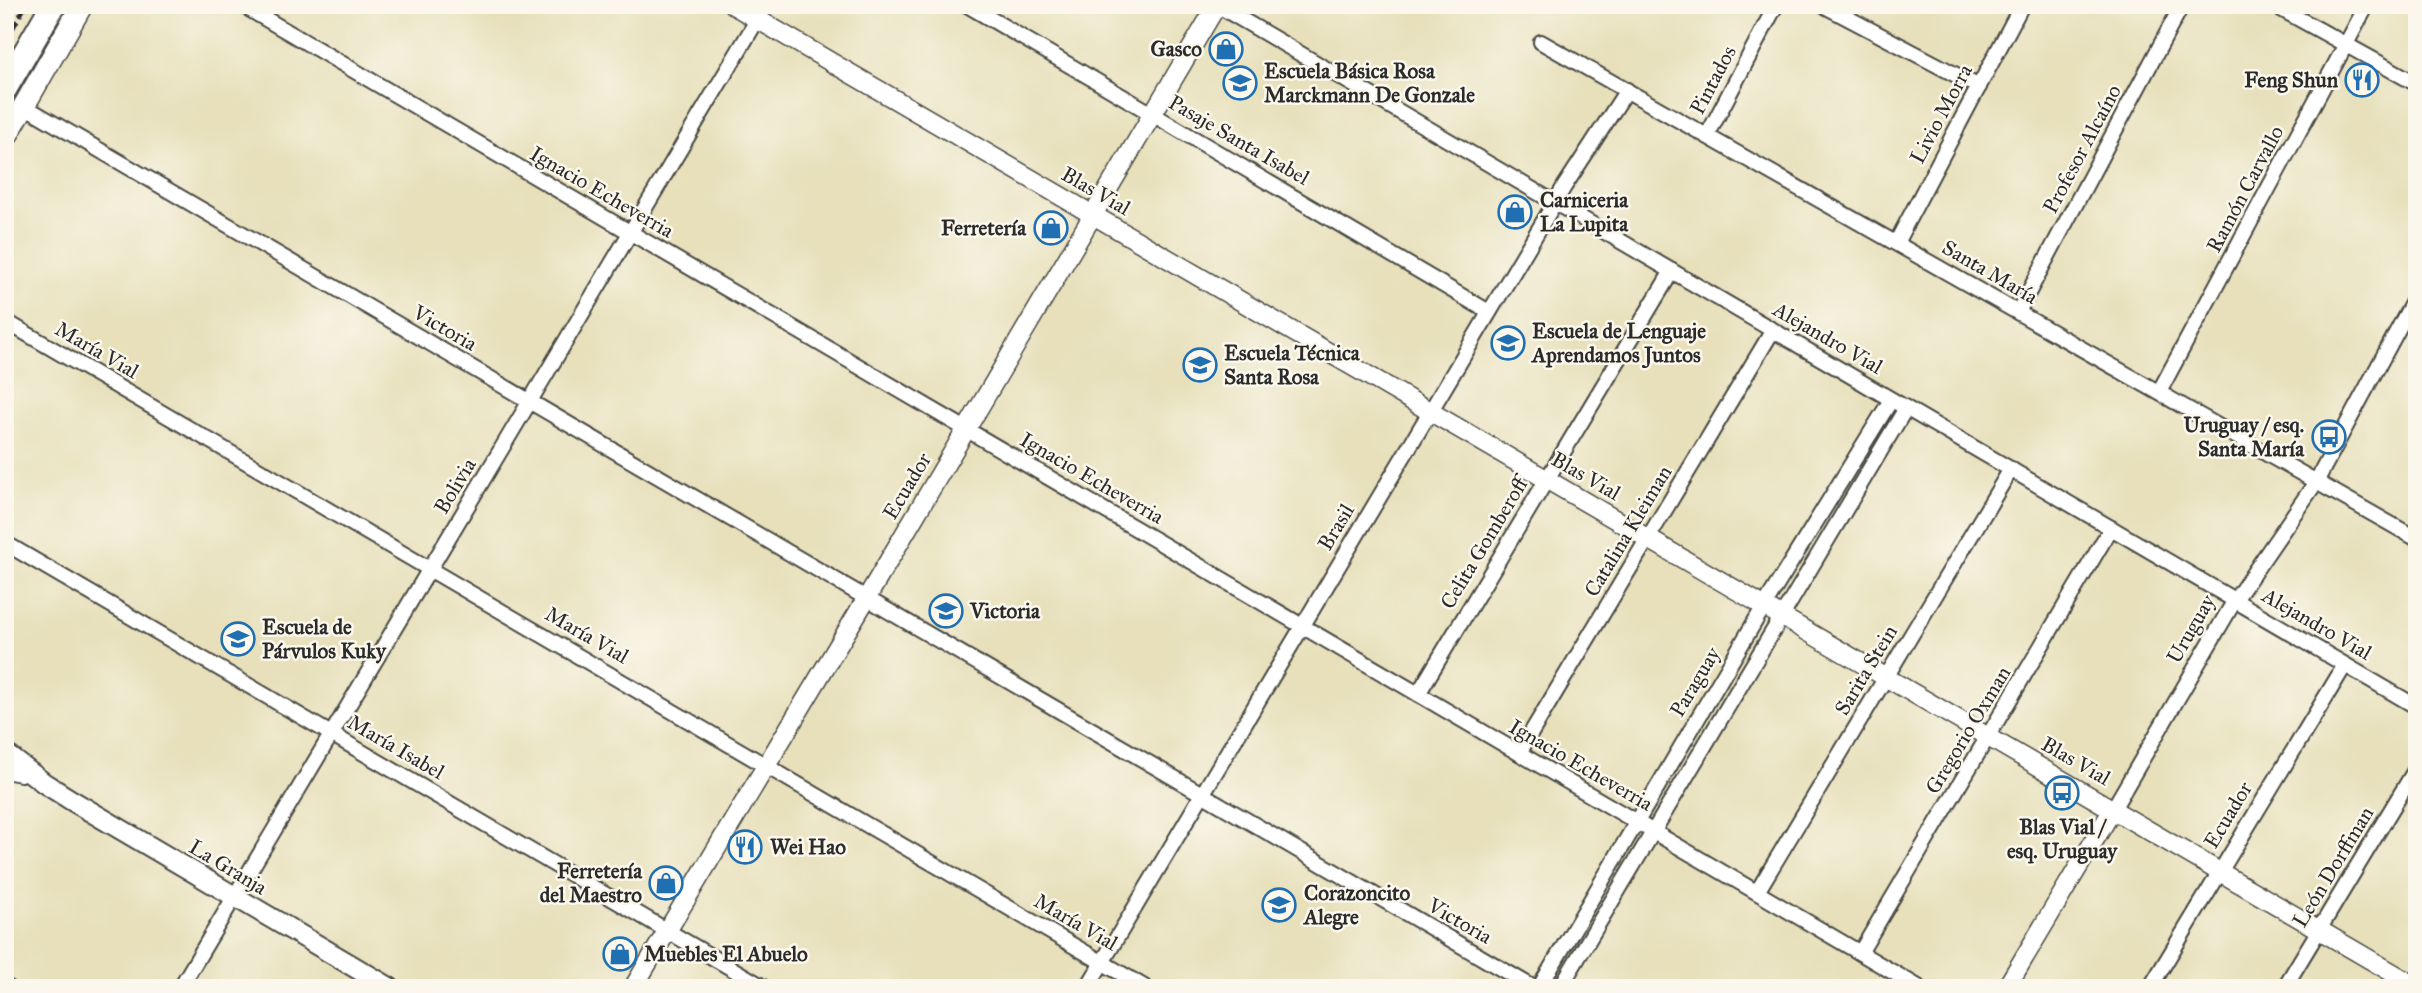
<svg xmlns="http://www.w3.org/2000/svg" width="2422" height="993" font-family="'IM FELL Great Primer',serif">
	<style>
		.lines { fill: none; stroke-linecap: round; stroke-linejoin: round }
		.minor-casing { stroke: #474641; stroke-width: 18 }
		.tertiary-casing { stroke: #474641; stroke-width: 21 }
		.secondary-casing { stroke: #474641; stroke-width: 23 }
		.primary-casing { stroke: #474641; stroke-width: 24 }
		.motorway-casing { stroke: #474641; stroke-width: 28 }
		.minor { stroke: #fff; stroke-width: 14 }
		.tertiary { stroke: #fff; stroke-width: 18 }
		.secondary { stroke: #fff; stroke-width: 19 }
		.primary { stroke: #fff; stroke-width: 21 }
		.motorway { stroke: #fff; stroke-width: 24 }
		.rail { stroke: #2b2b2b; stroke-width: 4.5; stroke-dasharray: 10 5; stroke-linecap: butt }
		.labels { text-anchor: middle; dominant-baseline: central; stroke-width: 5; stroke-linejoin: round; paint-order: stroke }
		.poi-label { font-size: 21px; font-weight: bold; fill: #2b2b2b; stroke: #fbf7ec; text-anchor: start }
		.street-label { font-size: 21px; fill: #2b2b2b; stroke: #fbf7ec }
	</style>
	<rect width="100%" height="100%" fill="#fbf7ec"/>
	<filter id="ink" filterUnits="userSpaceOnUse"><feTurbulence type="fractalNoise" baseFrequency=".0143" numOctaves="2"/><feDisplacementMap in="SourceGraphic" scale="14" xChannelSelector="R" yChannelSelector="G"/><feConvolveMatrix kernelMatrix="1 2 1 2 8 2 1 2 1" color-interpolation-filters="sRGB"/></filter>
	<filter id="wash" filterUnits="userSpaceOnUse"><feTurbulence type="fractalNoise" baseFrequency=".00686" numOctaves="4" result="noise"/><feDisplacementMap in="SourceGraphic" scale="28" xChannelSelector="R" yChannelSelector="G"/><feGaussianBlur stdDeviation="1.57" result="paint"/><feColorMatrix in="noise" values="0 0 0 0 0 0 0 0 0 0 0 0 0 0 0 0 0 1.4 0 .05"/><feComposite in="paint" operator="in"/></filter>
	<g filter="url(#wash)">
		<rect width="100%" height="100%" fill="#e7e0bb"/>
	</g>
	<g filter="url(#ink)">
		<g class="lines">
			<defs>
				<g id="minor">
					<polyline points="242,5 1920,988"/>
					<polyline points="967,5 1489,312"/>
					<polyline points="1217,5 2417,707"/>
					<polyline points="1823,5 1979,87"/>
					<polyline points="2274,5 2417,84"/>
					<polyline points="1541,42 2417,539"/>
					<polyline points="24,106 1534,988"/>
					<polyline points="1707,136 1776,5"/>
					<polyline points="1896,243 2022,5"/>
					<polyline points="2018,312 2182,5"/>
					<polyline points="5,321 1146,988"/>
					<polyline points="2159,392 2367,5"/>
					<polyline points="5,543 765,988"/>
					<polyline points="1418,694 1672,271"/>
					<polyline points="1519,753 1773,330"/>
					<polyline points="5,771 21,774"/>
					<polyline points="2113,809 2235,600 2316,482 2417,294"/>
					<polyline points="1757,892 2011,469"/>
					<polyline points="1860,953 2111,528"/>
					<polyline points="5,986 9,988"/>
					<polyline points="180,988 766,5"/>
					<polyline points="1087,988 1564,187 1627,90"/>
					<polyline points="1539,988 1764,606 1891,400"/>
					<polyline points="1560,988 1906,408"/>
					<polyline points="2150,988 2345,665"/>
					<polyline points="2284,988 2417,767"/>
				</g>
				<g id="tertiary">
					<polyline points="733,5 2417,987"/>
					<polyline points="633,988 866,599 1217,5"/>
					<polyline points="2006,988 2113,809"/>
				</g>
				<polyline id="secondary" points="5,753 44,783 71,800 390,988"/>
				<polyline id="primary" points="5,139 82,5"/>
				<polyline id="motorway" points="5,88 53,5"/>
			</defs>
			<use href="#minor" class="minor-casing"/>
			<use href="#tertiary" class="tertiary-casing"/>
			<use href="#secondary" class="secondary-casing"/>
			<use href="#primary" class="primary-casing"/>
			<use href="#motorway" class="motorway-casing"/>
			<use href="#minor" class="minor"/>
			<use href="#tertiary" class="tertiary"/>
			<use href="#secondary" class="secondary"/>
			<use href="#primary" class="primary"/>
			<use href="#motorway" class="motorway"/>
			<polyline class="rail" points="5,42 26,5"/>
		</g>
	</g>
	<defs>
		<symbol id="shop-ring" viewBox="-11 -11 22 22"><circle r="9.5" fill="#fbf7ec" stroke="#1f6fb2" stroke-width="1.5"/><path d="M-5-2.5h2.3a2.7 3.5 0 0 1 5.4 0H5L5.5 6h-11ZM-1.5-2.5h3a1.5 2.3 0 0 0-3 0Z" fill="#1f6fb2"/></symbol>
		<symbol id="restaurant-ring" viewBox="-11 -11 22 22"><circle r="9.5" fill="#fbf7ec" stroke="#1f6fb2" stroke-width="1.5"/><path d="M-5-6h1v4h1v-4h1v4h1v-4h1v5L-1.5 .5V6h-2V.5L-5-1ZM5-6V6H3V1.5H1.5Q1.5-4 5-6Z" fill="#1f6fb2"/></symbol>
		<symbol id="school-ring" viewBox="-11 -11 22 22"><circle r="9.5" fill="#fbf7ec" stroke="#1f6fb2" stroke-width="1.5"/><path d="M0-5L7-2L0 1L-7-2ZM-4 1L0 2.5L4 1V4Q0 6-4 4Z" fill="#1f6fb2"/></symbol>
		<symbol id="bus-ring" viewBox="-11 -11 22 22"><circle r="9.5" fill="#fbf7ec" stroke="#1f6fb2" stroke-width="1.5"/><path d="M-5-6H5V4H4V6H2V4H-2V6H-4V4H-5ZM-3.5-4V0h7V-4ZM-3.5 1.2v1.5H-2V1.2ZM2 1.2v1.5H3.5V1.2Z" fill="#1f6fb2"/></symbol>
	</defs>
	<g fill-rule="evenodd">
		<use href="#shop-ring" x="1207" y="30" width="38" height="38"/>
		<use href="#restaurant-ring" x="2343" y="61" width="38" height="38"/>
		<use href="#school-ring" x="1221" y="64" width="38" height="38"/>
		<use href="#shop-ring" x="1496" y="193" width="38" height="38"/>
		<use href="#shop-ring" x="1032" y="209" width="38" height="38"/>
		<use href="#school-ring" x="1489" y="324" width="38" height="38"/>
		<use href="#school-ring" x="1181" y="346" width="38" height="38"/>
		<use href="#bus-ring" x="2310" y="418" width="38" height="38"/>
		<use href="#school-ring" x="927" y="592" width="38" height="38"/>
		<use href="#school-ring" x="219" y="620" width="38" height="38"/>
		<use href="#bus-ring" x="2043" y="774" width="38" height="38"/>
		<use href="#restaurant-ring" x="726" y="828" width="38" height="38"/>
		<use href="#shop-ring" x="647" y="864" width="38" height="38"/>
		<use href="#school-ring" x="1260" y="886" width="38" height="38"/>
		<use href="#shop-ring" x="601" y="935" width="38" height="38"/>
	</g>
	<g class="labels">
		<g class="poi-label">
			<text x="1202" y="49" text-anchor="end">Gasco</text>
			<text x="1264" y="71">Escuela Básica Rosa<tspan x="1264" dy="24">Marckmann De Gonzale</tspan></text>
			<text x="2338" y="80" text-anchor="end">Feng Shun</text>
			<text x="1540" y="200">Carniceria<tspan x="1540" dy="24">La Lupita</tspan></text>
			<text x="1026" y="228" text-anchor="end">Ferretería</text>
			<text x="1532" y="331">Escuela de Lenguaje<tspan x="1532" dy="24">Aprendamos Juntos</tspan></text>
			<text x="1224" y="353">Escuela Técnica<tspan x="1224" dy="24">Santa Rosa</tspan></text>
			<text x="2304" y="425" text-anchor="end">Uruguay / esq.<tspan x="2304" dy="24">Santa María</tspan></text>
			<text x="970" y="611">Victoria</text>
			<text x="262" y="627">Escuela de<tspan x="262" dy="24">Párvulos Kuky</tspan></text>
			<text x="2062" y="827" text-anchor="middle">Blas Vial /<tspan x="2062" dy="24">esq. Uruguay</tspan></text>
			<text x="770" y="847">Wei Hao</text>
			<text x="642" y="871" text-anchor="end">Ferretería<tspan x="642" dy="24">del Maestro</tspan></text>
			<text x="1304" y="893">Corazoncito<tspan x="1304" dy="24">Alegre</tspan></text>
			<text x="644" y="954">Muebles El Abuelo</text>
		</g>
		<g class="street-label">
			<text transform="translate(1713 80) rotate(-62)">Pintados</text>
			<text transform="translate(1941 114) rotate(-62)">Livio Morra</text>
			<text transform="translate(1239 140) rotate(30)">Pasaje Santa Isabel</text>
			<text transform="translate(2082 149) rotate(-62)">Profesor Alcaíno</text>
			<text transform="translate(2245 189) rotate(-62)">Ramón Carvallo</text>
			<text transform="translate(1096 191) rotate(30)">Blas Vial</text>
			<text transform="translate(602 192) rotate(30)">Ignacio Echeverria</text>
			<text transform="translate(1990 272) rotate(30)">Santa María</text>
			<text transform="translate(445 328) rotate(30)">Victoria</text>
			<text transform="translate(1828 338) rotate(30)">Alejandro Vial</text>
			<text transform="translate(97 350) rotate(30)">María Vial</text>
			<text transform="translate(1586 476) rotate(30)">Blas Vial</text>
			<text transform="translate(1092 478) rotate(30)">Ignacio Echeverria</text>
			<text transform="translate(455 486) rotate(-59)">Bolivia</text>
			<text transform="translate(907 486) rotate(-59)">Ecuador</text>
			<text transform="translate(1336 527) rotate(-59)">Brasil</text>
			<text transform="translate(1628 531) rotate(-59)">Catalina Kleiman</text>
			<text transform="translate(1484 543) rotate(-59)">Celita Gomberoff</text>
			<text transform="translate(2317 624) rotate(30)">Alejandro Vial</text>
			<text transform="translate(2191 629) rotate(-60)">Uruguay</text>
			<text transform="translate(587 635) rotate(30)">María Vial</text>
			<text transform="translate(1866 670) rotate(-59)">Sarita Stein</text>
			<text transform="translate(1695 682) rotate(-59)">Paraguay</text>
			<text transform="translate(1968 730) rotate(-59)">Gregorio Oxman</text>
			<text transform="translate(396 747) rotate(30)">María Isabel</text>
			<text transform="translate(2076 761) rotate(30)">Blas Vial</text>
			<text transform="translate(1581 765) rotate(30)">Ignacio Echeverria</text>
			<text transform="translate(2228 815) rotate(-59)">Ecuador</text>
			<text transform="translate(228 867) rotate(31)">La Granja</text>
			<text transform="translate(2333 867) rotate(-59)">León Dorffman</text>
			<text transform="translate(1460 921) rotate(30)">Victoria</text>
			<text transform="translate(1076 922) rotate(30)">María Vial</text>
		</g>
	</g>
	<rect width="2422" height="993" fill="none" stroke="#fbf7ec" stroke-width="28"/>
</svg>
